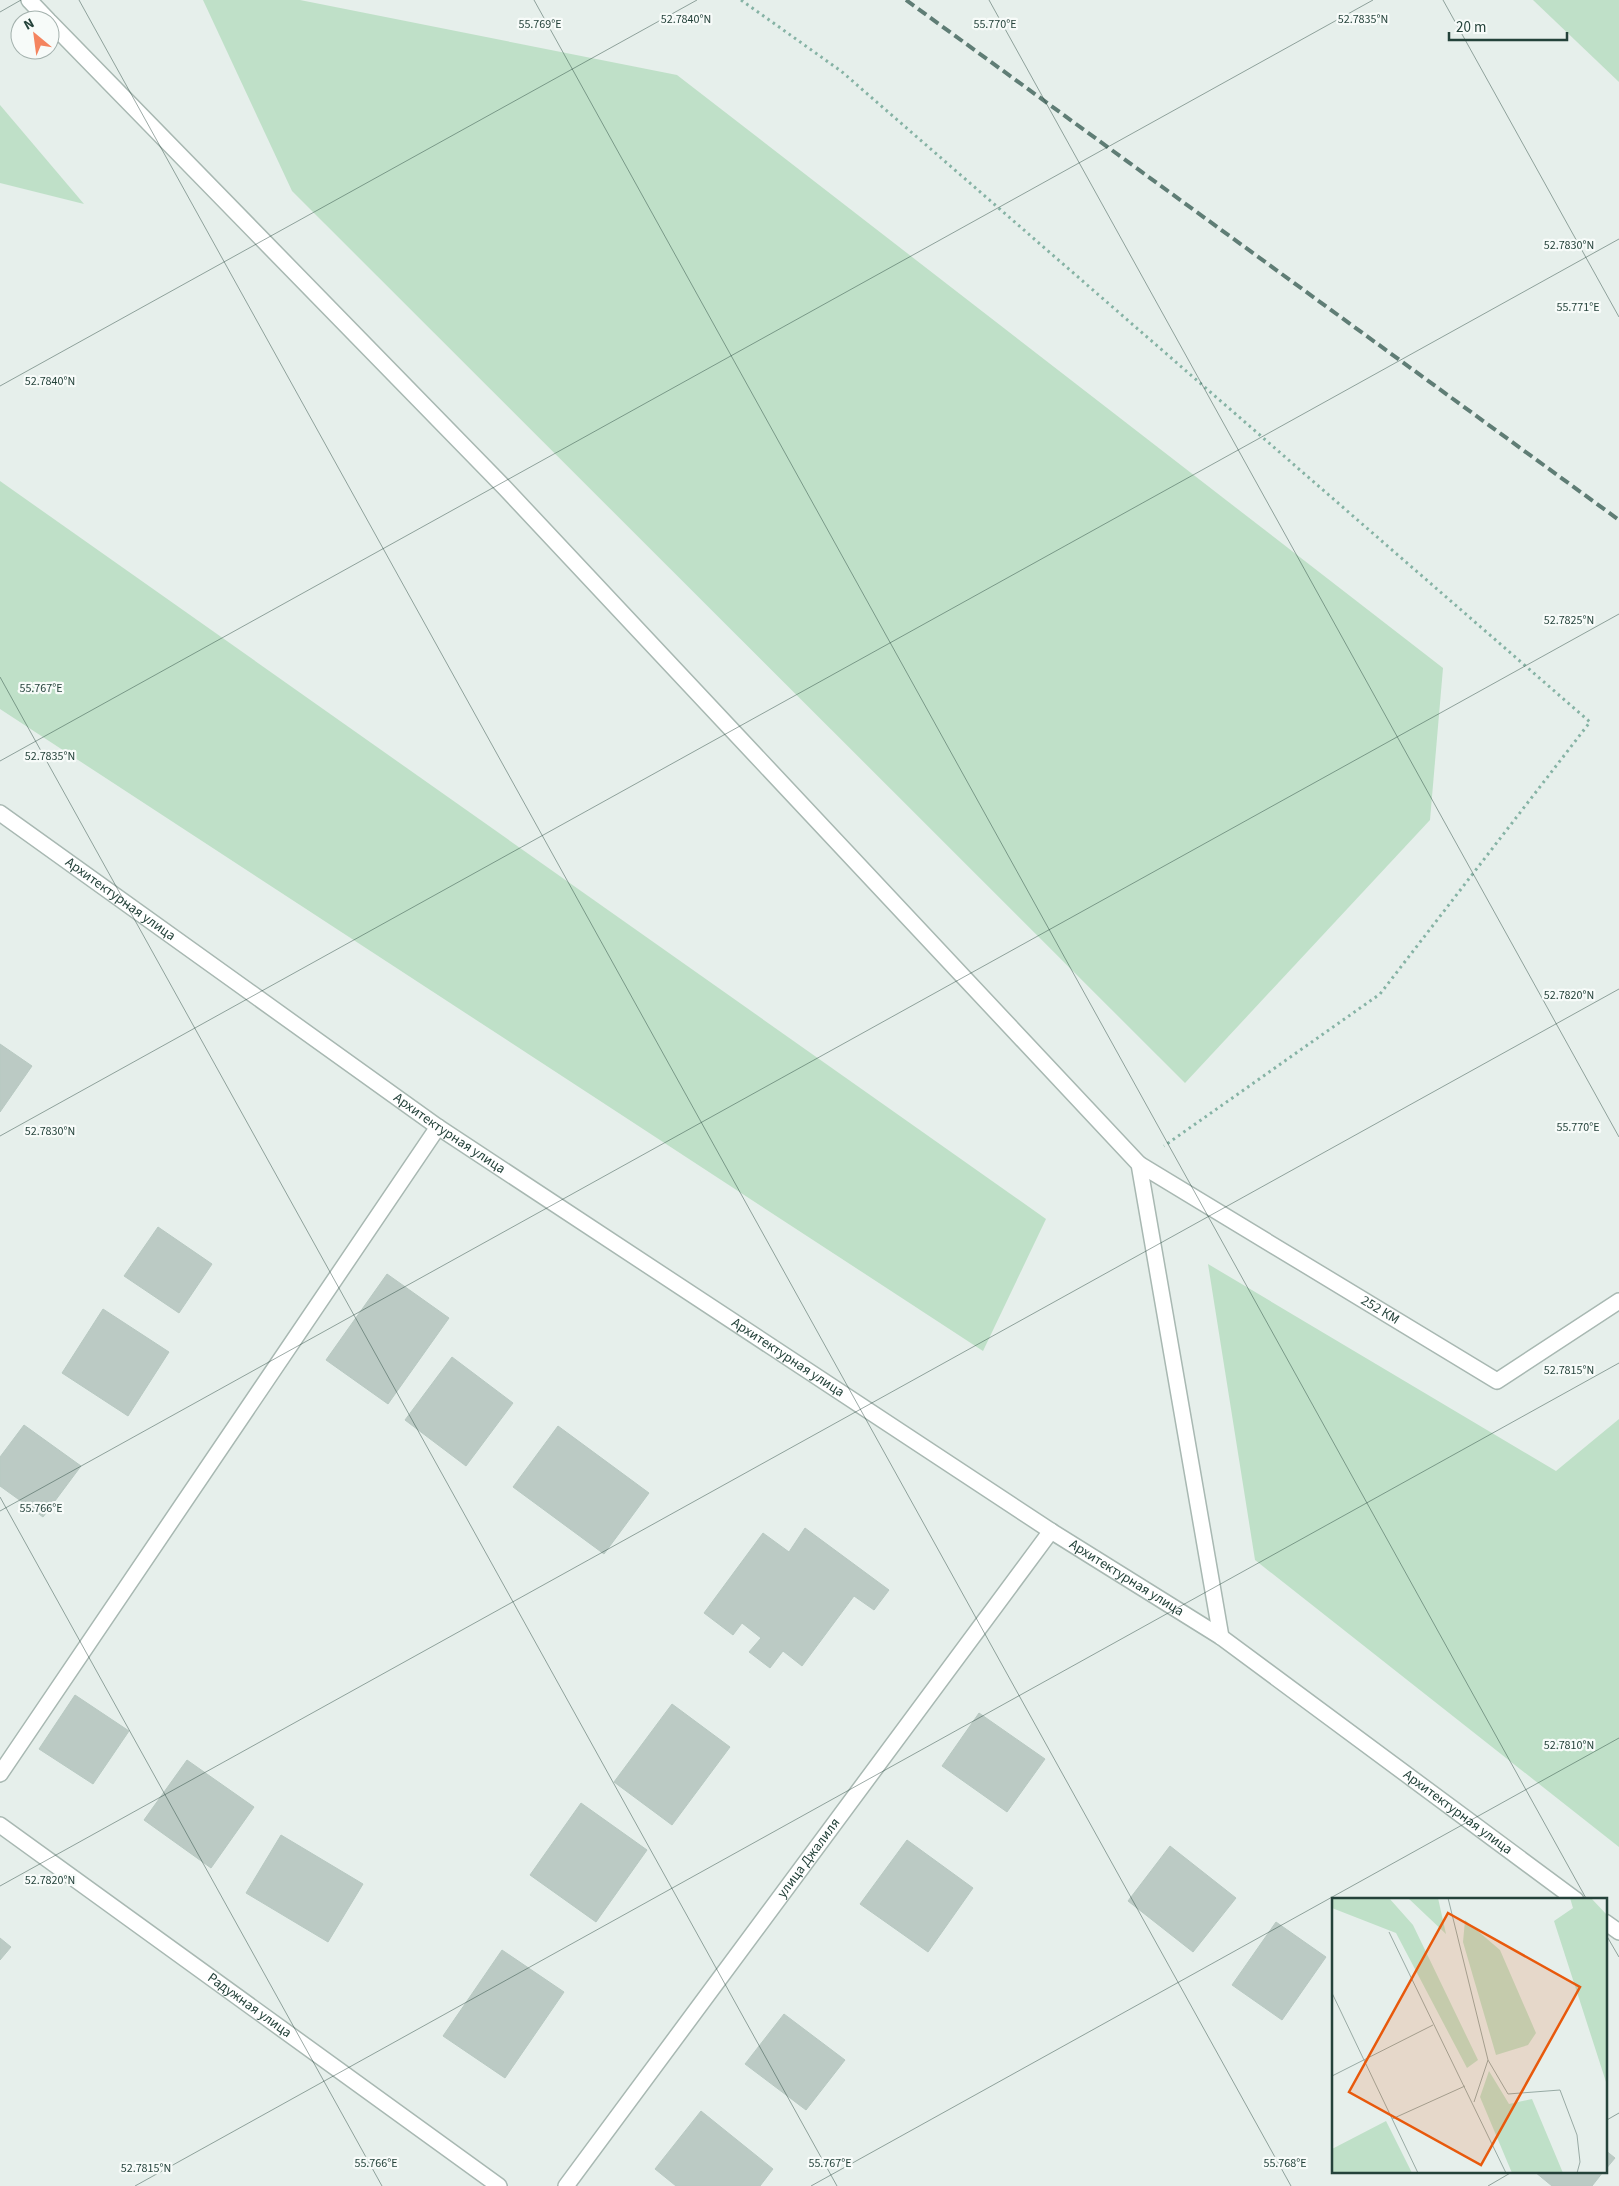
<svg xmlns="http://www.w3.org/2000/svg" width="1619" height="2186" font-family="'Source Sans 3',sans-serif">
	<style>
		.green { fill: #bfe0c8 }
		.building { fill: #bbcac4; stroke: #b8c9c2 }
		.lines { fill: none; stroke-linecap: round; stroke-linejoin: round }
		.minor-casing { stroke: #a8b8b2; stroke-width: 18 }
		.path { stroke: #86b3a5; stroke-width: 3; stroke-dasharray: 2.5 4; stroke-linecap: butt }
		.minor { stroke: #fff; stroke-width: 15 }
		.rail { stroke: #5f7d75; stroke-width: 4; stroke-dasharray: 10 5; stroke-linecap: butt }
		.ticks { fill: none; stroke: #24423a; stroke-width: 1; stroke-opacity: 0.45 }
		.labels { text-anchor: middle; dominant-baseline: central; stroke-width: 4.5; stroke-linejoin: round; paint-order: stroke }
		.street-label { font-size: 14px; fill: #24423a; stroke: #f7fbf9 }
		.inset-road { fill: none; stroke: #98aaa4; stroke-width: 1 }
		.view { fill: #e8590c; fill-opacity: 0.15; stroke: #e8590c; stroke-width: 2.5 }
		.inset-edge { fill: none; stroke: #24423a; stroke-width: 2.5 }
		.ticks-label { font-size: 12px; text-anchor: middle; fill: #24423a; stroke: #f7fbf9; stroke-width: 4.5; stroke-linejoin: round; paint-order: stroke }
	</style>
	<rect width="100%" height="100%" fill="#e6efeb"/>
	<g class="green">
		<polygon points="203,0 300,0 677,75 1443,668 1430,820 1185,1083 292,191"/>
		<polygon points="1533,0 1619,0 1619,82"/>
		<polygon points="0,105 84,204 0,183"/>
		<polygon points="0,481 1046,1219 983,1351 0,709"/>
		<polygon points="1208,1264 1556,1471 1619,1419 1619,1847 1255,1560"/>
	</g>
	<g class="building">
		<polygon points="0,1044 32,1066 0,1112"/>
		<polygon points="158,1227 212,1264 179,1313 124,1276"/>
		<polygon points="387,1274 449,1318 388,1404 326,1360"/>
		<polygon points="103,1309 169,1352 128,1416 62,1373"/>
		<polygon points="452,1357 513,1403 466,1466 405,1420"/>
		<polygon points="24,1425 81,1466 43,1517 0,1486 0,1457"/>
		<polygon points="558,1426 649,1493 604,1554 513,1487"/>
		<polygon points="805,1528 889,1590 874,1610 854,1596 802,1666 783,1651 770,1668 749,1652 761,1638 742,1623 733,1635 704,1613 763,1533 789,1552"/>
		<polygon points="75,1695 129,1731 93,1784 39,1749"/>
		<polygon points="672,1704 730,1747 672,1825 614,1782"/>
		<polygon points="979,1713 1045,1759 1007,1812 942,1766"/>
		<polygon points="187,1760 254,1807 211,1868 144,1820"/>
		<polygon points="581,1803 647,1850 596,1922 530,1875"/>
		<polygon points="281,1835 363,1884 328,1942 246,1893"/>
		<polygon points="907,1840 973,1888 928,1952 860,1904"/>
		<polygon points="1170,1846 1236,1898 1193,1952 1128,1901"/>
		<polygon points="1276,1922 1326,1957 1282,2020 1232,1985"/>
		<polygon points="0,1938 11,1947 0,1960"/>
		<polygon points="502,1950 564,1992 505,2078 443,2036"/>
		<polygon points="784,2014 845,2060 806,2110 745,2064"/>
		<polygon points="701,2111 773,2169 760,2186 676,2186 655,2169"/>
		<polygon points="1605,2150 1615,2158 1605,2170"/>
		<polygon points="1535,2172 1603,2172 1592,2186 1552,2186"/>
	</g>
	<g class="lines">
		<defs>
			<g id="minor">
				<polyline points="29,0 48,20"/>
				<polyline points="50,22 504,487 1139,1164 1221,1637"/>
				<path id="s1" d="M0,813L438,1127L1051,1531L1221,1637L1576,1900"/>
				<path id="s2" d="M1139,1164L1497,1381L1619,1301"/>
				<polyline points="0,1774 438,1127"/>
				<path id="s3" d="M0,1825L499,2186"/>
				<polyline points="1605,1922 1619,1932"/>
				<path id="s4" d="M566,2186L1051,1531"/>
			</g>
		</defs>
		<use href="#minor" class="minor-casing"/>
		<polyline class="path" points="741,0 841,71 1590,722 1380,994 1164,1146"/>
		<use href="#minor" class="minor"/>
		<polyline class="rail" points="906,0 1619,520"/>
	</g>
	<path class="ticks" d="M79,0L1291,2186M534,0L1587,1900M989,0L1619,1137M1443,0L1619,317M0,12L21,0M0,386L697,0M0,677L837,2186M0,761L1373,0M0,1136L1619,239M0,1497L382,2186M0,1511L1619,614M0,1886L1619,989M1605,1933L1619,1957M1605,2121L1619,2113M135,2186L1619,1363M811,2186L1619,1738M1488,2186L1512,2172"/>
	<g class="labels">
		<g class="street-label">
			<text stroke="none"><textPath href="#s1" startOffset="148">Архитектурная улица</textPath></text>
			<text stroke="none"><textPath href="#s1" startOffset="552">Архитектурная улица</textPath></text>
			<text stroke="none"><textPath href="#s2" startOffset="282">252 КМ</textPath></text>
			<text stroke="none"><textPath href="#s1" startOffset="958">Архитектурная улица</textPath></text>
			<text stroke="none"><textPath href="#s1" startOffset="1362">Архитектурная улица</textPath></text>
			<text stroke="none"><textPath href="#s1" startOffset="1768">Архитектурная улица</textPath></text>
			<text stroke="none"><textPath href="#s4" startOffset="408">улица Джалиля</textPath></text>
			<text stroke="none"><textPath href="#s3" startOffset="308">Радужная улица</textPath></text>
		</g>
	</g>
	<g transform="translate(1332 1898)">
		<rect width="275" height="275" fill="#e6efeb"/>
		<path d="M0,0H57L81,27L146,162L135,170L64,35L0,10ZM76,0H106L114,36ZM238,0H259L275,17V187L222,23L241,10ZM133,22L168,52L204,135L196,147L164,157L131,44ZM157,173L177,206L200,201L231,275H180L148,199ZM54,223L80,275H0V251Z" fill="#bfe0c8"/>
		<path class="inset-road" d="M116,0L156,162L142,204M57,34L174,275M0,95L86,275M156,162L176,196L228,192L245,237L248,264L245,275M0,178L101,127M60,221L133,188"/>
		<path class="view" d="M116,15L248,89L149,267L17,194Z"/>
		<rect width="275" height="275" class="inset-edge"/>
	</g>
	<g class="ticks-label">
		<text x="1363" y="23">52.7835°N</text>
		<text x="686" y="23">52.7840°N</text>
		<text x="540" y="28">55.769°E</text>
		<text x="995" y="28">55.770°E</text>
		<text x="1569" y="249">52.7830°N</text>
		<text x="1578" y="311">55.771°E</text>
		<text x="50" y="385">52.7840°N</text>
		<text x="1569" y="624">52.7825°N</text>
		<text x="41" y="692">55.767°E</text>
		<text x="50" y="760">52.7835°N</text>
		<text x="1569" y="999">52.7820°N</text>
		<text x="1578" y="1131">55.770°E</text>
		<text x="50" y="1135">52.7830°N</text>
		<text x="1569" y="1374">52.7815°N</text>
		<text x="41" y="1512">55.766°E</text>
		<text x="1569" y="1749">52.7810°N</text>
		<text x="50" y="1884">52.7820°N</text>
		<text x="376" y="2167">55.766°E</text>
		<text x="830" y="2167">55.767°E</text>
		<text x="1285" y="2167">55.768°E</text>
		<text x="146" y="2172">52.7815°N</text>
	</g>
	<g transform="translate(35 35) rotate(331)"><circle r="24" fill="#f7fbf9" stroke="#a3b1ad"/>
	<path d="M0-4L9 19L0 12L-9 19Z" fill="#f4845f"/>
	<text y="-8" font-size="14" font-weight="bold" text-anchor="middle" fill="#24423a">N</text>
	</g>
	<path d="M1449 32v8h118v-8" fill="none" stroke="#24423a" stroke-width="2.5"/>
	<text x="1456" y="32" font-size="15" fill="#24423a" stroke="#f7fbf9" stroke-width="4" paint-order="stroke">20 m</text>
</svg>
